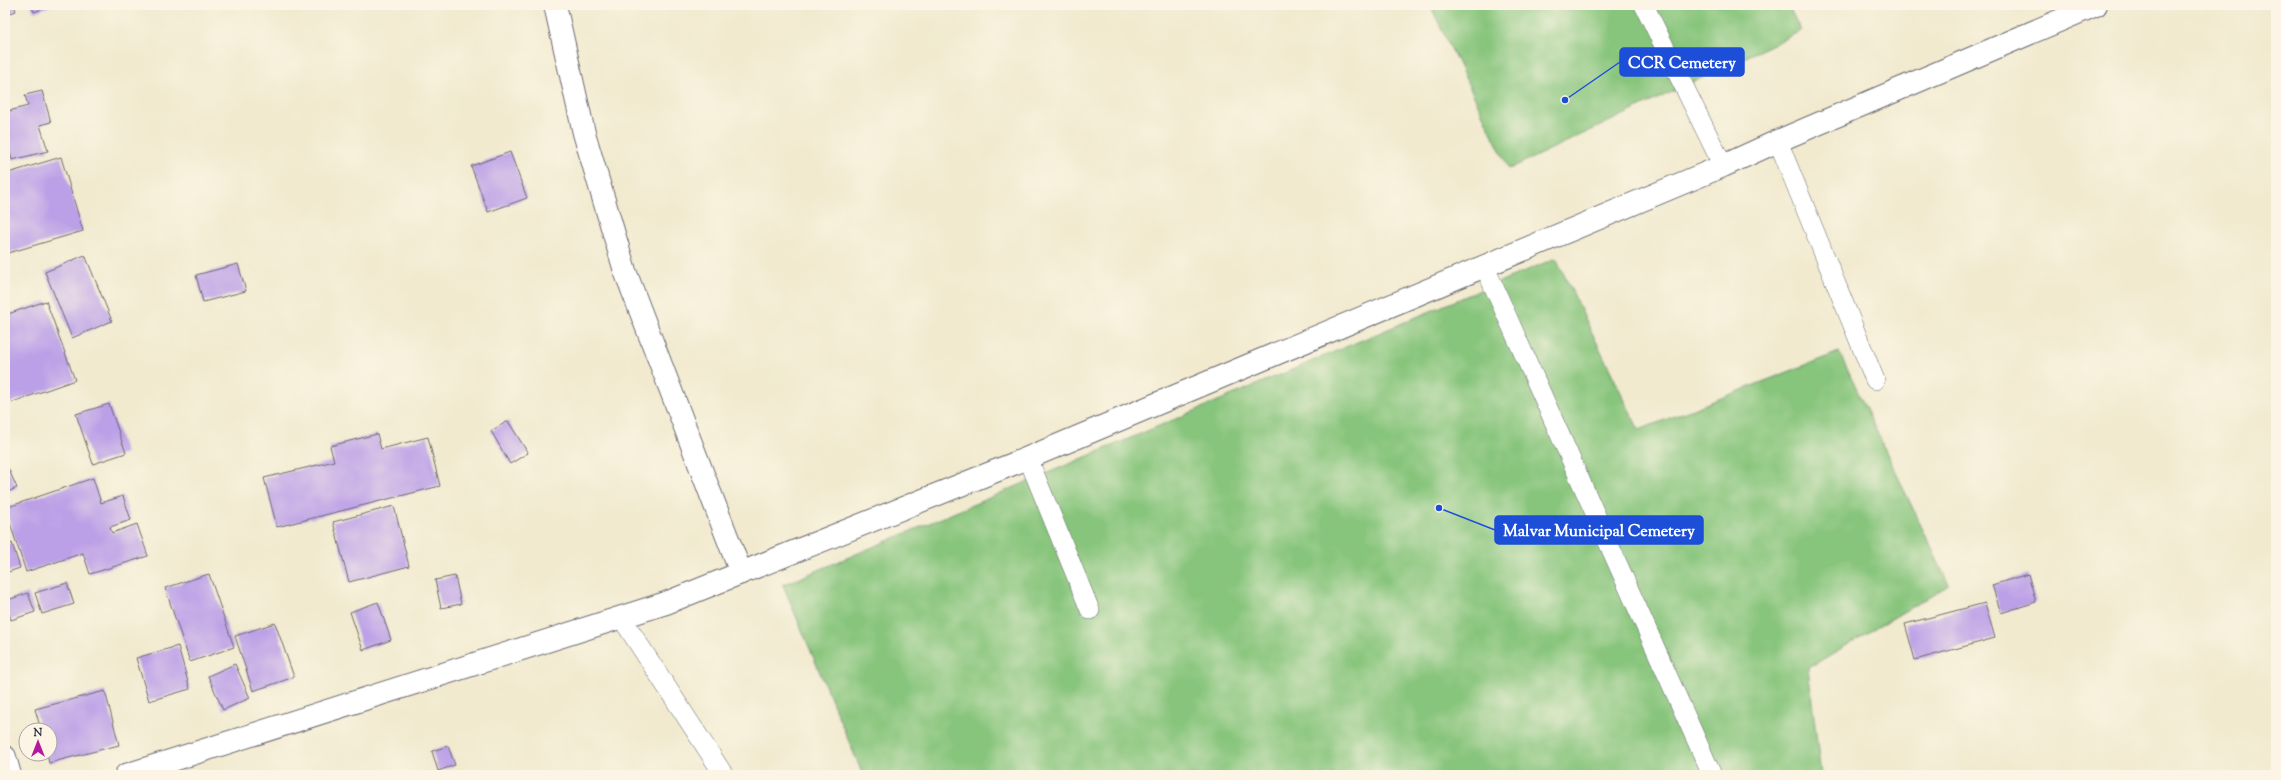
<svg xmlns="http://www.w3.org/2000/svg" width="2281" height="780" font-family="'Sorts Mill Goudy',serif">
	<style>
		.green { fill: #87c57c; stroke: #54745c }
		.building { fill: #bb9fe7 }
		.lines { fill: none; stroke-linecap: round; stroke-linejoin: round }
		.service-casing { stroke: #6a686f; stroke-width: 20 }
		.minor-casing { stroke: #6a686f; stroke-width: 24 }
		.tertiary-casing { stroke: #6a686f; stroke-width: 24 }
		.service { stroke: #fff; stroke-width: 19 }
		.minor { stroke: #fff; stroke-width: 22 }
		.tertiary { stroke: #fff; stroke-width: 22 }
		.leader { fill: none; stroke: #1d4ed8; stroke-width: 1.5 }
		.callout-dot { fill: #1d4ed8; stroke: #fcf5e5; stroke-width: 1.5 }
		.callout { fill: #1d4ed8; stroke: #1d4ed8; stroke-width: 1.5 }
		.callout-label { font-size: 16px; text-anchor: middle; font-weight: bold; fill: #fff }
	</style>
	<rect width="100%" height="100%" fill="#fcf5e5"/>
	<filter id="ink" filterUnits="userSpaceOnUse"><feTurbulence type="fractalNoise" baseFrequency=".025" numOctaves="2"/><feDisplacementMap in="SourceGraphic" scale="8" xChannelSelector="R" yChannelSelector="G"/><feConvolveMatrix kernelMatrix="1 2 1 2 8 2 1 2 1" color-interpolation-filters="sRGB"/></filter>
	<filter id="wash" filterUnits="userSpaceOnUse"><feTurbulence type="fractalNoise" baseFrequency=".012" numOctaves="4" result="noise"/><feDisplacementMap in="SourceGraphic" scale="16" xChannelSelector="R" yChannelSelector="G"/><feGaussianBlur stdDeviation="0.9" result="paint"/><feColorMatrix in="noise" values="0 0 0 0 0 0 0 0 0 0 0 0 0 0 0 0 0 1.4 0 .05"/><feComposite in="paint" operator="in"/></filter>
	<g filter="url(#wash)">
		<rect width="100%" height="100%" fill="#f1eacf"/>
		<g class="green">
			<polygon points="1430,5 1788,5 1801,31 1509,169"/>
			<polygon points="1556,258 1639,430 1839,352 1949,585 1808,668 1821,775 863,775 783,585"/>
		</g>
		<g id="blocks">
			<g class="building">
				<polygon points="5,5 14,5 16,11 5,15"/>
				<polygon points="31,5 53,5 34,12"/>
				<polygon points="42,91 51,122 40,125 48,151 12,160 5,134 5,112 28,106 25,95"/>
				<polygon points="510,152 527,198 488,212 471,166"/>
				<polygon points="61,157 83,231 5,254 5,174"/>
				<polygon points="85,255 112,321 72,338 45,272"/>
				<polygon points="238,264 246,291 203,302 196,275"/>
				<polygon points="46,301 75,380 10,403 5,389 5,315"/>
				<polygon points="109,404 126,453 93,464 76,414"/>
				<polygon points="508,421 528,453 510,464 491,431"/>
				<polygon points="377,434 381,449 428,437 440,486 277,527 264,478 334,461 330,446"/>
				<polygon points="5,461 17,488 5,493"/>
				<polygon points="93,478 101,503 123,496 131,520 110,527 112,533 137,524 148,556 90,574 83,553 26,572 5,508"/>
				<polygon points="394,506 409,566 349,582 333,522"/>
				<polygon points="12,543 20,568 5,573 5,545"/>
				<polygon points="209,574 234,647 190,662 165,588"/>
				<polygon points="2028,574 2036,602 2001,613 1992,585"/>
				<polygon points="455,576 461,604 441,608 435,580"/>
				<polygon points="67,583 74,604 42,614 35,593"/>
				<polygon points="28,593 35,612 11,620 5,601"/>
				<polygon points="378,602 391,640 363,650 350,612"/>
				<polygon points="1985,603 1995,638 1915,660 1905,624"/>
				<polygon points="275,623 294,677 253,691 235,636"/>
				<polygon points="178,646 190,689 149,701 136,658"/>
				<polygon points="235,664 250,698 223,710 208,676"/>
				<polygon points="105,691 119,745 49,763 47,754 50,754 50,730 41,730 35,709"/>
				<polygon points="448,746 455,765 438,771 432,751"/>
			</g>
		</g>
	</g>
	<g filter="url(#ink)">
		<use href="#blocks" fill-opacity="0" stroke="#6a686f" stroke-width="1"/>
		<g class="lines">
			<defs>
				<g id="service">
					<polyline points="1644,5 1723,166"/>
					<polyline points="1778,141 1875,380"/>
					<polyline points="1484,265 1712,775"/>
					<polyline points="1028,458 1090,610"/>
					<polyline points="621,617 724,775"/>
				</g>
				<g id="minor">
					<polyline points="555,5 584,133 625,271 741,573"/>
					<polyline points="5,757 10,775"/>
				</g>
				<polyline id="tertiary" points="126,775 666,603 1028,458 1723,166 1778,141 2096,5"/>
			</defs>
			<use href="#service" class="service-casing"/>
			<use href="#minor" class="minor-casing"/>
			<use href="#tertiary" class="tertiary-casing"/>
			<use href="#service" class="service"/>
			<use href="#minor" class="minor"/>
			<use href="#tertiary" class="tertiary"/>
		</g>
	</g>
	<path class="leader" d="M1565 100L1620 62M1439 508L1495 530"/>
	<g class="callout-dot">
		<circle cx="1565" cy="100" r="4"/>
		<circle cx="1439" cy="508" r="4"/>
	</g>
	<g class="callout">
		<rect x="1620" y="48" width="124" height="28" rx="4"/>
		<rect x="1495" y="516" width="208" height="28" rx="4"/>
	</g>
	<g class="callout-label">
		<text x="1682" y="68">CCR Cemetery</text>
		<text x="1599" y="536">Malvar Municipal Cemetery</text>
	</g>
	<rect width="2281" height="780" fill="none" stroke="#fcf5e5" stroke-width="20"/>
	<g transform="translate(38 742)"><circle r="19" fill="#fcf5e5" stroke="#a5a1a1"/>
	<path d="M0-3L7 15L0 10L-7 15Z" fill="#b5179e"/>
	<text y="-6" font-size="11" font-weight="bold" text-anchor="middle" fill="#22223b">N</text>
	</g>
</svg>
